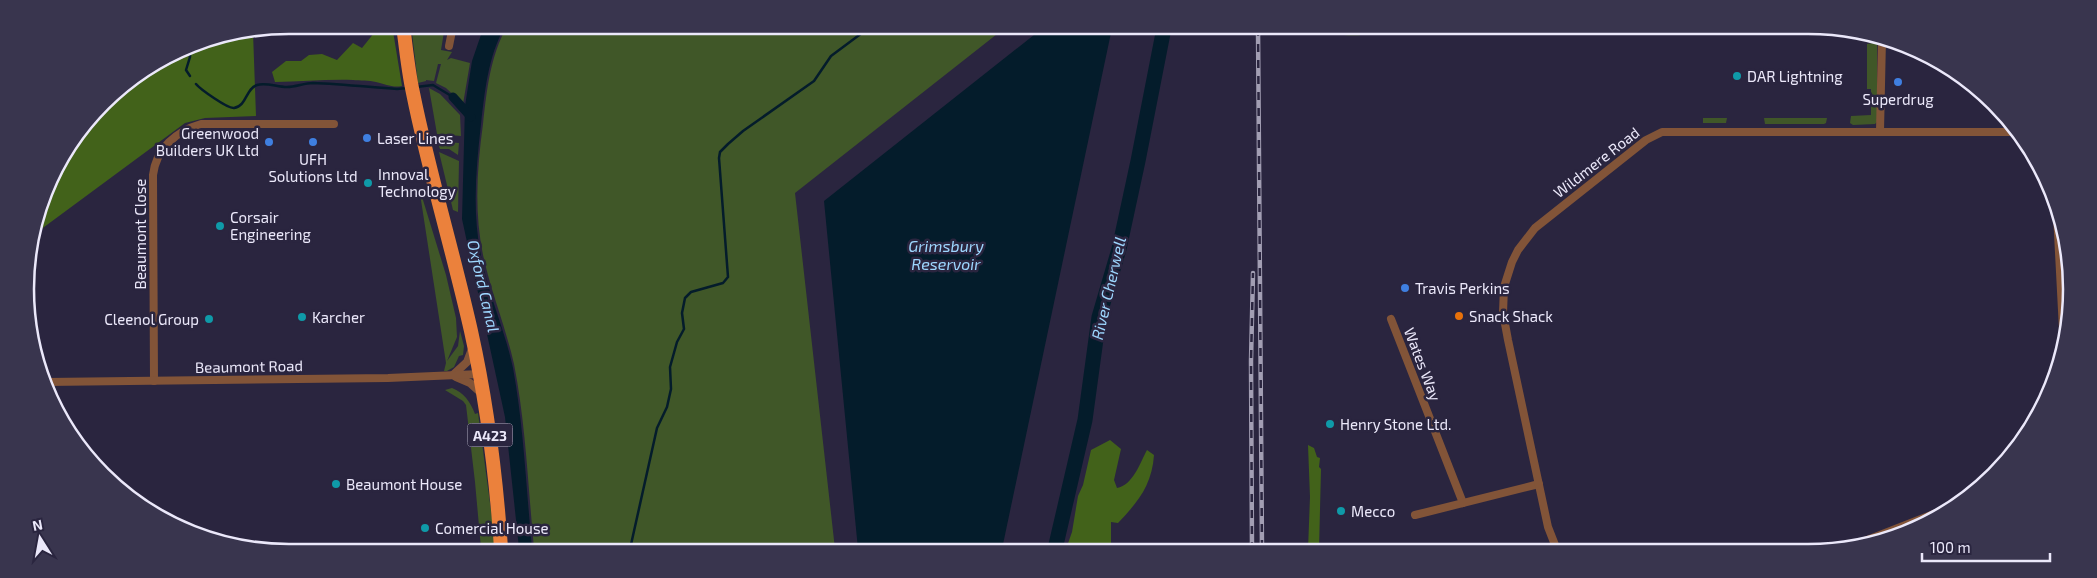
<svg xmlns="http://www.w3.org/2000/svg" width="2097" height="578" font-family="'Exo 2',sans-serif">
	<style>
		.green { fill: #405728 }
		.forest { fill: #42621a }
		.water { fill: #041c2b }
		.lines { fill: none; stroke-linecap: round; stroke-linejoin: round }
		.stream { stroke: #041c2b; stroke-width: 2.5 }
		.canal { stroke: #041c2b; stroke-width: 9 }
		.river { stroke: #041c2b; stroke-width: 15 }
		.minor { stroke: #825438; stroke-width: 8 }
		.trunk { stroke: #eb813c; stroke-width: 14 }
		.rail-casing { stroke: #a29eb3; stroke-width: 4.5 }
		.rail { stroke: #2a253f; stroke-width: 2.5; stroke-dasharray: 8; stroke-linecap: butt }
		.culture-dot { fill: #0f9aa8; stroke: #2a253f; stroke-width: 2 }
		.shop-dot { fill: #3f7fe0; stroke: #2a253f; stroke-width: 2 }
		.food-dot { fill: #e8710a; stroke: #2a253f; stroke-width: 2 }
		.labels { text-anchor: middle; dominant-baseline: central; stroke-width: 5; stroke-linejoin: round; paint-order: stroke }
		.shield { fill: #2a253f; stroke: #b1aec2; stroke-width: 1 }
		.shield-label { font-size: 14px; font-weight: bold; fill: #ebe8fa }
		.poi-label { font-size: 15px; fill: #ebe8fa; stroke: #2a253f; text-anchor: start }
		.street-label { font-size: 15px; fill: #ebe8fa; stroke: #2a253f }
		.water-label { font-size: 16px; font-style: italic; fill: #9dd6fe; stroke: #2a253f }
		.rim { fill: none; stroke: #ebe8fa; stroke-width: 2.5 }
	</style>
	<rect width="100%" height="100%" fill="#2a253f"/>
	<g class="green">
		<polygon points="411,25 445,26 441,50 452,52 447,60 451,58 470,63 463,104 446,88 436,83 441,64 438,64 434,81 426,80 426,81 418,83"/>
		<path d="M507,26L1006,27L795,193L835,549L534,548C528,487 526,425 514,364C506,328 491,292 483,255C474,211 477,168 483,124C487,89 490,57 507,26Z"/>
		<polygon points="1877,40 1877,122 1875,124 1853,125 1850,123 1851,116 1871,115 1871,89 1867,89 1867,44 1873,43"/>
		<polygon points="429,88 440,94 460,115 461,136 437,134"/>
		<polygon points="1703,118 1727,118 1726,123 1703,123"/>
		<polygon points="1764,118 1827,118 1826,123 1824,124 1765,124"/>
		<polygon points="437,141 459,143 458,155 449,149 440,149"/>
		<polygon points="439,152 459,161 458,212 453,210"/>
		<polygon points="419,187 446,275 456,318 457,337 447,361 458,346 460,331 464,346 463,355 459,356 454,367 447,371 444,371 446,363"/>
		<path d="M452,388C464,393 470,401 475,414L478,413L496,548H481L475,482L466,405L463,401L445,390Z"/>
	</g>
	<g class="forest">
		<path d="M384,25H392L402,86C392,88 386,84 376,82C369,80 360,81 353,80C327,79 301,82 275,82L272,72L286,61H301L309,55L322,54L337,60L353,43L362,48L378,28Z"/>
		<path d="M1321,28L1393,29C1372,35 1341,40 1321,28Z"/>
		<polygon points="253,32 256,116 205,118 185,123 36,233 52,172 115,91 188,45 195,44 196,45 201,42"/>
		<path d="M1110,440L1121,449L1114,480L1117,488C1133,485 1140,463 1147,450L1154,455C1152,485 1138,502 1118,523L1111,522V549H1066L1072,532L1078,496L1083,485L1091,450Z"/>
		<polygon points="1308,445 1314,448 1317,457 1320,458 1319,467 1321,469 1319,550 1308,550 1310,497"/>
	</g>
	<g class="water">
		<path d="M484,26H505C488,57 485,90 481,124C476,169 472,211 481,256C488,294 505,330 513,368C524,428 526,488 532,548H519L505,417L462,219L465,106L472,61Z"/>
		<polygon points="1044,27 1112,28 1002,549 858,549 824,201"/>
	</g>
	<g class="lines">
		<g class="stream">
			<polyline points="188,45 190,46 190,57 186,70 190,76"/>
			<path d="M196,84C200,89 228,109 234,108C247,106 246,88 257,85C266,82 277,87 287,87C296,87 304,83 313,83C341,84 369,87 397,89L408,88"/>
			<polyline points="416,87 433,85 453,97"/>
			<polyline points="630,549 657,428 667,407 671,389 670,367 677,342 684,329 682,313 685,298 691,292 723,283 728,277 719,158 720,152 728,144 743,131 814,81 831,56 870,27"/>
		</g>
		<polyline class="canal" points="453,97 471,117"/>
		<polyline class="river" points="1055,549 1085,420 1099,317 1119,249 1138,161 1164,28"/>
		<g class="minor">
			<polyline points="449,46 453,26"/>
			<polyline points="1880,131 1882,39"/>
			<polyline points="2057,214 2064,349"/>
			<polyline points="1391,319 1463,503"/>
			<polyline points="453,375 467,362 472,349"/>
			<polyline points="456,377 470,383 481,393"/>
			<path d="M154,381L153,175C156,149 176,131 201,124H334"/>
			<polyline points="46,382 388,378 480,374"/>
			<polyline points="1415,515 1539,484"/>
			<polyline points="1557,550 1548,527 1508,340 1503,313 1504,287 1512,262 1518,250 1535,228 1646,140 1662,132 2017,132"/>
			<polyline points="1839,551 1949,508"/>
		</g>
		<path class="trunk" d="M403,25C406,48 408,70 413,93C429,173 453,251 471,331C487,403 496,475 501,548"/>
		<defs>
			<g id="rail">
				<polyline points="1258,28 1262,550"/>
				<polyline points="1252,550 1251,361 1253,273"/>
			</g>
		</defs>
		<use href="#rail" class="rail-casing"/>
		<use href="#rail" class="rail"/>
	</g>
	<g class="culture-dot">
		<circle cx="1737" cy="76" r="5"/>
		<circle cx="368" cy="183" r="5"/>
		<circle cx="220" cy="226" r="5"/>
		<circle cx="302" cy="317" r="5"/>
		<circle cx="209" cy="319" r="5"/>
		<circle cx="1330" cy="424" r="5"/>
		<circle cx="336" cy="484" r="5"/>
		<circle cx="1341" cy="511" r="5"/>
		<circle cx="425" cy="528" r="5"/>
	</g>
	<g class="shop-dot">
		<circle cx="1898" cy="82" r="5"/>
		<circle cx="367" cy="138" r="5"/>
		<circle cx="269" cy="142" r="5"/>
		<circle cx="313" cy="142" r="5"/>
		<circle cx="1405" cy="288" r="5"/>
	</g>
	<circle class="food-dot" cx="1459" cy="316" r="5"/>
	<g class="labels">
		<rect class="shield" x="467.5" y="423.5" width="45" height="23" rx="4"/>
		<g class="shield-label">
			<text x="490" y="435">A423</text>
		</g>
		<g class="poi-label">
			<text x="1747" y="76">DAR Lightning</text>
			<text x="1898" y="99" text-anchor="middle">Superdrug</text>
			<text x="259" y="133" text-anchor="end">Greenwood<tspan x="259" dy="17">Builders UK Ltd</tspan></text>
			<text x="377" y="138">Laser Lines</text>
			<text x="313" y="159" text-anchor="middle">UFH<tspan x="313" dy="17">Solutions Ltd</tspan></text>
			<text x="378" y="174">Innoval<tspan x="378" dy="17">Technology</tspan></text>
			<text x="230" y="217">Corsair<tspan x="230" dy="17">Engineering</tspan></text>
			<text x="1415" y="288">Travis Perkins</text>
			<text x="1469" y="316">Snack Shack</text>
			<text x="312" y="317">Karcher</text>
			<text x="199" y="319" text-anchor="end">Cleenol Group</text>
			<text x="1340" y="424">Henry Stone Ltd.</text>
			<text x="346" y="484">Beaumont House</text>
			<text x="1351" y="511">Mecco</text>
			<text x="435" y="528">Comercial House</text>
		</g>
		<g class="street-label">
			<text transform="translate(1596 162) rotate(-38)">Wildmere Road</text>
			<text transform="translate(140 234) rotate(-90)">Beaumont Close</text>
			<text transform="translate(1423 364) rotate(69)">Wates Way</text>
			<text transform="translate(249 366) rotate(-1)">Beaumont Road</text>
		</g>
		<g class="water-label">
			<text x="946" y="245">Grimsbury<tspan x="946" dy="18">Reservoir</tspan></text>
			<text transform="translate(484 286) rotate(77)">Oxford Canal</text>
			<text transform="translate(1108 288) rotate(-77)">River Cherwell</text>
		</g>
	</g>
	<path d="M0 0H2097V578H0ZM289 34H1808A255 255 0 0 1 2063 289V289A255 255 0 0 1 1808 544H289A255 255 0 0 1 34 289V289A255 255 0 0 1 289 34Z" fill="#39354e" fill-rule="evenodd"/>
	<path class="rim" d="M289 34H1808A255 255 0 0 1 2063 289V289A255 255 0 0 1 1808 544H289A255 255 0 0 1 34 289V289A255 255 0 0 1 289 34Z"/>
	<g transform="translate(40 538) rotate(349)" stroke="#2a253f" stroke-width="4" paint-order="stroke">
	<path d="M0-4L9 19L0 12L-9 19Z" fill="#ebe8fa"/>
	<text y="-8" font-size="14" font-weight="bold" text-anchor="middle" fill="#ebe8fa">N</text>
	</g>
	<path d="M1922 553v8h128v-8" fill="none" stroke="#ebe8fa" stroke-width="2.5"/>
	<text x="1930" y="553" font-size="15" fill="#ebe8fa" stroke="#2a253f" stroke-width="4" paint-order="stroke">100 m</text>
</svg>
